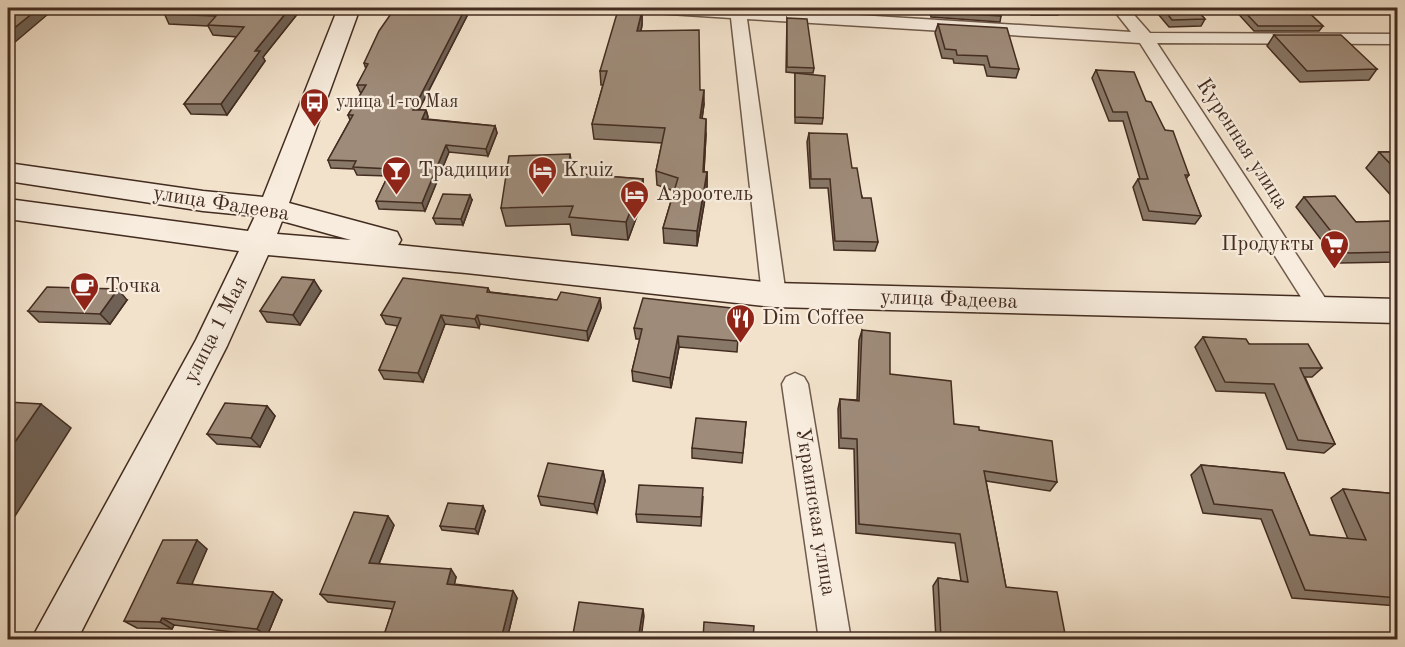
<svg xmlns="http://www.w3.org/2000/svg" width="1405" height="647" font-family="'Old Standard TT',serif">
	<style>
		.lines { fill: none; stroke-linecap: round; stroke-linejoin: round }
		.street-casing { stroke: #6f5a4b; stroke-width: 3 }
		.secondary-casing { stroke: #432c20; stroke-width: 3 }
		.street { fill: #f7ecdd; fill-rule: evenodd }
		.secondary { fill: #f7ecdd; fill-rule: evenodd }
		.wall { fill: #887868; stroke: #432c20; stroke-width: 1.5 }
		.shaded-wall { fill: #6f6155; stroke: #432c20; stroke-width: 1.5 }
		.building { fill: #9e8b79; stroke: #432c20; stroke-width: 1.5 }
		.labels { text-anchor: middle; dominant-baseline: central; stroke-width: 4.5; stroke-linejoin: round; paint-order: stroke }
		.far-poi-label { font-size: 18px; fill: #432c20; stroke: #f7ecdd; text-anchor: start }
		.street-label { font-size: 21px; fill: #432c20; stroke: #f7ecdd }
		.poi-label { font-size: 21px; fill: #432c20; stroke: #f7ecdd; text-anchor: start }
	</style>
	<rect width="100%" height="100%" fill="#f2e2cb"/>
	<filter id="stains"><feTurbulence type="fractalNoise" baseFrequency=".00333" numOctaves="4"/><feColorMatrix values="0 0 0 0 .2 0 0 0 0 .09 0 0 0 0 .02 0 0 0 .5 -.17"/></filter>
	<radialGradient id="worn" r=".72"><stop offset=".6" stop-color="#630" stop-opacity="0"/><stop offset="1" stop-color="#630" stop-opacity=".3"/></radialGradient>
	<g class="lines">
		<defs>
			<g id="street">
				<polygon points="646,8 746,8 1131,32 1112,8 1128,8 1150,33 1398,34 1398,44 1157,43 1329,304 1333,310 1329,316 1321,319 1313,316 1140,43 747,19 786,295 782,301 774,304 766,301 762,295 731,18 654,13"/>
				<polygon points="795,373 804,377 808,384 851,640 819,640 782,384 786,377"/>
			</g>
			<path id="secondary" d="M338,8H360L289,203L397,232L401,240L398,245L774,283L1398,299V323L774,307L466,273L268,255L227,346L77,640H31L196,340L239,251L8,219V199L248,231L255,216L203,211L8,181V163L203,191L263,197ZM282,221L351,240L277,234Z"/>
		</defs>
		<use href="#street" class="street-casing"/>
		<use href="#secondary" class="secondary-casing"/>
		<use href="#street" class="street"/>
		<use href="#secondary" class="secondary"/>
	</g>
	<g class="wall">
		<polygon points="143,8 297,8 299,12 263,57 265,61 227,115 191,114 184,104 237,37 213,35 208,26 169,24 164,13 146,12"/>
		<polygon points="928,8 999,8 1001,16 1000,22 931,17"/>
		<polygon points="1026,8 1059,8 1060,9 1058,15 1031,15"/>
		<polygon points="1153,8 1195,8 1205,19 1201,26 1169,27"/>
		<polygon points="1233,8 1304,8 1323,26 1319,31 1254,31"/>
		<polygon points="465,9 467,16 419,110 426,110 428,117 427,119 495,126 497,133 488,156 449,152 425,211 379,209 376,201 388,176 357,175 354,169 331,168 328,160 350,120 348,115 362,92 360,92 357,85 366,69 364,63"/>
		<polygon points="642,11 642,25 641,31 700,90 704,104 702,119 706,134 704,172 707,172 707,187 697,246 664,243 663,228 674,191 657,185 656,171 662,143 594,139 592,124 603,85 601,85 600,71"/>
		<polygon points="787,18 814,68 813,73 795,73 823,118 822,124 795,123 795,73 786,72"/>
		<polygon points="938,24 1019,69 1016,78 987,76 984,65 954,63 953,59 942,58 935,33"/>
		<polygon points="1274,35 1377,69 1369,80 1300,82 1267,46"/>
		<polygon points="1096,70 1146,101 1165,130 1189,175 1186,179 1201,216 1195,224 1143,220 1133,187 1138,179 1140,179 1123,121 1109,121 1092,78"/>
		<polygon points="809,133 852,168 878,242 875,251 834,250 828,188 810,188 807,142"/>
		<polygon points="1379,152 1398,152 1398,203 1366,168"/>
		<polygon points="573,172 573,174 643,179 644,197 628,240 572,235 570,224 506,226 501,208"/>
		<polygon points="1304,197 1356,222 1398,221 1398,262 1339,263 1296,207"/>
		<polygon points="472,200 463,225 436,224 433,218"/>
		<polygon points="488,288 490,292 557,300 600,298 601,308 588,341 480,324 479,328 445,324 423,382 384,379 379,370 398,326 386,324 381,315"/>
		<polygon points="321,291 300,325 267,322 260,311"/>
		<polygon points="127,300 110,324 39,322 28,311"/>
		<polygon points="740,309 737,352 679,347 671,388 633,381 632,371 640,339 636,339 634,328"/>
		<polygon points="862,330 890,374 954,424 979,430 1057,482 1050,491 986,481 1006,587 1066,639 936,639 933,586 938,578 961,581 955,543 856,533 854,449 839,448 838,409 840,399 857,400 859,340"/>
		<polygon points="1203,337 1249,344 1322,368 1312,377 1305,377 1335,444 1324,453 1287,449 1265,393 1216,391 1195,347"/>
		<polygon points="267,406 275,416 260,447 217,444 207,434"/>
		<polygon points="746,422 742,463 692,458 692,448"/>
		<polygon points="1201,465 1284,473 1310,535 1348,539 1331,498 1343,489 1398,494 1398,606 1292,598 1261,519 1203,513 1191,475"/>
		<polygon points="603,471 605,481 597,513 541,505 538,496"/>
		<polygon points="703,497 701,526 637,522 636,514"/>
		<polygon points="485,511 478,534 442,530 440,526"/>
		<polygon points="394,525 379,564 456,577 454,584 513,591 517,598 507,639 384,639 383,638 393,609 328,602 320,594"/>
		<polygon points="207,549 191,584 282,600 267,636 174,625 172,629 137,628 124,621"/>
	</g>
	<g class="shaded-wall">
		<polygon points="39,8 53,8 54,9 8,48 8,33"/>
		<polygon points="290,8 297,8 299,12 263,57 265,61 227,115 221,104 255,51"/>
		<polygon points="465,9 467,16 415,117 413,110"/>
		<polygon points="642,11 642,25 638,45 637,31"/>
		<polygon points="704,90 704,104 700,133 700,118"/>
		<polygon points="426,110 428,117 425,126 422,119"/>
		<polygon points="706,119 706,134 703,187 703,172"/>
		<polygon points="495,126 497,133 488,156 486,149"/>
		<polygon points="446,145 449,152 425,211 422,203"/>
		<polygon points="570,154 573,172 572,191 568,173"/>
		<polygon points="707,172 707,187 697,246 697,231"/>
		<polygon points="643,179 644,197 628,240 626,222"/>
		<polygon points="470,195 472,200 463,225 461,219"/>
		<polygon points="314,280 321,291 300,325 293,315"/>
		<polygon points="118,289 127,300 110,324 100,314"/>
		<polygon points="600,298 601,308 588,341 587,331"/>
		<polygon points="441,315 445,324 423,382 418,373"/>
		<polygon points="477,315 480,324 479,328 475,319"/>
		<polygon points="678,336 679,347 671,388 670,378"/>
		<polygon points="41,404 71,428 8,527 8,452"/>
		<polygon points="267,406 275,416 260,447 251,438"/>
		<polygon points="603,471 605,481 597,513 594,504"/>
		<polygon points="483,506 485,511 478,534 475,529"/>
		<polygon points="388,516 394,525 376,571 369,563"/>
		<polygon points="197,540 207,549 189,591 177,583"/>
		<polygon points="451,569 456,577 453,591 447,584"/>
		<polygon points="513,591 517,598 507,639 501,639"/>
		<polygon points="273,592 282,600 267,636 257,629"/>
		<polygon points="643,609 644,616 641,639 638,639"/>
		<polygon points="162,618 174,625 172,629 160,622"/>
	</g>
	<g class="building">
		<polygon points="8,8 39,8 8,33"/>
		<polygon points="170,8 290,8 255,51 260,51 221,104 184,104 244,27 208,25 216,16 163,14"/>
		<polygon points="395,8 428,8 465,9 413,110 426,110 422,119 495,126 486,149 446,145 422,203 376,201 391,169 353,167 356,161 328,160 353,115 348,115 366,85 357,85 368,64 364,63 379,31"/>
		<polygon points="931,8 999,8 1001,16 932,12"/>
		<polygon points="1031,8 1059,8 1060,9 1033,10"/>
		<polygon points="1163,8 1195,8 1205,19 1172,20"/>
		<polygon points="1241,8 1304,8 1323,26 1258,26"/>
		<polygon points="618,10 642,11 637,31 699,30 700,90 704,90 700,118 706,119 703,172 707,172 697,231 663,228 678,178 656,171 665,128 592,124 607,71 600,71"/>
		<polygon points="787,18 807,19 814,68 787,67"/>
		<polygon points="938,24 1007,28 1019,69 990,67 987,56 957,55 956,50 945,49"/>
		<polygon points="1274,35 1341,35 1377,69 1307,71"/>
		<polygon points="1096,70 1134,72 1146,101 1151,102 1165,130 1173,131 1189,175 1185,175 1201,216 1149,211 1138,179 1148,179 1127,112 1113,112"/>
		<polygon points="795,73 825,76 823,118 795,117"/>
		<polygon points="809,133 847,134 852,168 857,168 862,198 871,198 878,242 835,241 830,179 811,179"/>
		<polygon points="1379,152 1398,152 1398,172"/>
		<polygon points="570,154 568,173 643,179 626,222 569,217 573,206 501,208 509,156"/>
		<polygon points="443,194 470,195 461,219 433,218"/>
		<polygon points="1335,196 1356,222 1398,221 1398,252 1348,253 1304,197"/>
		<polygon points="282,277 314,280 293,315 260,311"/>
		<polygon points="403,278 488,288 487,292 557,300 561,292 600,298 587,331 477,315 475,319 441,315 418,373 379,370 401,318 381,315"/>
		<polygon points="47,287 118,289 100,314 28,311"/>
		<polygon points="643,298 740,309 737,341 678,336 670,378 632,371 642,329 634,328"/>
		<polygon points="862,330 890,333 890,374 951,381 954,424 979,427 979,430 1052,441 1057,482 984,471 1006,587 1057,592 1066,639 941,639 938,578 968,582 960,534 859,524 857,439 841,438 840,399 859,401"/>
		<polygon points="1203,337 1246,339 1249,344 1308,344 1322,368 1300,368 1335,444 1298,440 1274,384 1225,382"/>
		<polygon points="8,402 41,404 8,452"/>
		<polygon points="225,403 267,406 251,438 207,434"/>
		<polygon points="696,418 746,422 743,453 692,448"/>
		<polygon points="548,463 603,471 594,504 538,496"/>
		<polygon points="1201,465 1284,473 1310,535 1366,540 1343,489 1398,494 1398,598 1305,590 1272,510 1214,504"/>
		<polygon points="639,485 703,488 701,517 636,514"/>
		<polygon points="448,503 483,506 475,529 440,526"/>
		<polygon points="354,512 388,516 369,563 451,569 447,584 513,591 501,639 398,639 383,638 395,602 320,594"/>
		<polygon points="163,540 197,540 177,583 273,592 257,629 162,618 160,622 124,621"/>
		<polygon points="579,602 643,609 638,639 572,639"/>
		<polygon points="704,622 754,626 753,639 703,639"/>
	</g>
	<defs>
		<symbol id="bus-pin" viewBox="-11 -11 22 30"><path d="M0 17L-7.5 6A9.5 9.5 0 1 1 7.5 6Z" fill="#8f2418" stroke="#f7ecdd"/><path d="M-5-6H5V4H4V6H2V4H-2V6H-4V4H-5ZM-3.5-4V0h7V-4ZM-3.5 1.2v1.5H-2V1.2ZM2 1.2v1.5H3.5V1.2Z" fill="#fff"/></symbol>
		<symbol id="bar-pin" viewBox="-11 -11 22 30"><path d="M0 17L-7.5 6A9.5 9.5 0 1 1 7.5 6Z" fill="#8f2418" stroke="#f7ecdd"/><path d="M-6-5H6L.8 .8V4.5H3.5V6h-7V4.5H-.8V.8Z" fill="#fff"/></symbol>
		<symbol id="hotel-pin" viewBox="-11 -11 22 30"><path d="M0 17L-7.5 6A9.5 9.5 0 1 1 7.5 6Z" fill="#8f2418" stroke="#f7ecdd"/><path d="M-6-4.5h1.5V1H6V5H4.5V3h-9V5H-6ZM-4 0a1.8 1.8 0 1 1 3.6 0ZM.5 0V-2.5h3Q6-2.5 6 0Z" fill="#fff"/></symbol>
		<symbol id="supermarket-pin" viewBox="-11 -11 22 30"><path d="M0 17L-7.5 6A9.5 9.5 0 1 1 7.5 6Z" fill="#8f2418" stroke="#f7ecdd"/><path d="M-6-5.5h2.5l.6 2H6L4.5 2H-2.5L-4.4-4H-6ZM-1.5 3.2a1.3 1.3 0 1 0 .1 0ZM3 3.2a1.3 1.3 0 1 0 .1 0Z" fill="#fff"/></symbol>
		<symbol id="cafe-pin" viewBox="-11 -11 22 30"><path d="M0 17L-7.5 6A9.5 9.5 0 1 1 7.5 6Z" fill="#8f2418" stroke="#f7ecdd"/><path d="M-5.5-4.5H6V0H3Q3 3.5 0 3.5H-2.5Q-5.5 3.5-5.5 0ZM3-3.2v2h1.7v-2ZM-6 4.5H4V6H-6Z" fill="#fff"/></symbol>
		<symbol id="restaurant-pin" viewBox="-11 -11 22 30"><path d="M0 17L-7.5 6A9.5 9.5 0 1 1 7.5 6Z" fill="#8f2418" stroke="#f7ecdd"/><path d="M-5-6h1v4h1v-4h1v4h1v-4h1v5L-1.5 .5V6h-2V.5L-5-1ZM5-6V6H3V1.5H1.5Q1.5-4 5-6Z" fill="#fff"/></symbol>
	</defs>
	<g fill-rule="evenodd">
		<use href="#bus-pin" x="298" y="86" width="33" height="45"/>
		<use href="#bar-pin" x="380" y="154" width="33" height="45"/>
		<use href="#hotel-pin" x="526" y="154" width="33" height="45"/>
		<use href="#hotel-pin" x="618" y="178" width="33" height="45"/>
		<use href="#supermarket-pin" x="1318" y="228" width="33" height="45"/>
		<use href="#cafe-pin" x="68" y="270" width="33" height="45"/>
		<use href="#restaurant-pin" x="724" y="302" width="33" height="45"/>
	</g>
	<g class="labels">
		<g class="far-poi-label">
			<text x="336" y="102">улица 1-го Мая</text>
		</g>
		<g class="street-label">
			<text transform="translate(1242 144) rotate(57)">Куренная улица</text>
			<text transform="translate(221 204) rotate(9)">улица Фадеева</text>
			<text transform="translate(949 300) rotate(2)">улица Фадеева</text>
			<text transform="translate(216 330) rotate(-63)">улица 1 Мая</text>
			<text transform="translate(815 512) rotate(81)">Украинская улица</text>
		</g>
		<g class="poi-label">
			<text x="418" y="170">Традиции</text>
			<text x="563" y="170">Kruiz</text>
			<text x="656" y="194">Аэроотель</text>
			<text x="1314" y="244" text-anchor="end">Продукты</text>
			<text x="105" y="286">Точка</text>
			<text x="762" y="318">Dim Coffee</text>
		</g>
	</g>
	<rect width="1405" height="647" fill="none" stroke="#f2e2cb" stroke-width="30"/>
	<rect x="9" y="9" width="1387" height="629" fill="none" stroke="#432c20" stroke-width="3"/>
	<rect x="15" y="15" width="1375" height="617" fill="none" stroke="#432c20" stroke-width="1.5"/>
	<rect width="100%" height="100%" filter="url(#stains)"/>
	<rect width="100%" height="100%" fill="url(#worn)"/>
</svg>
